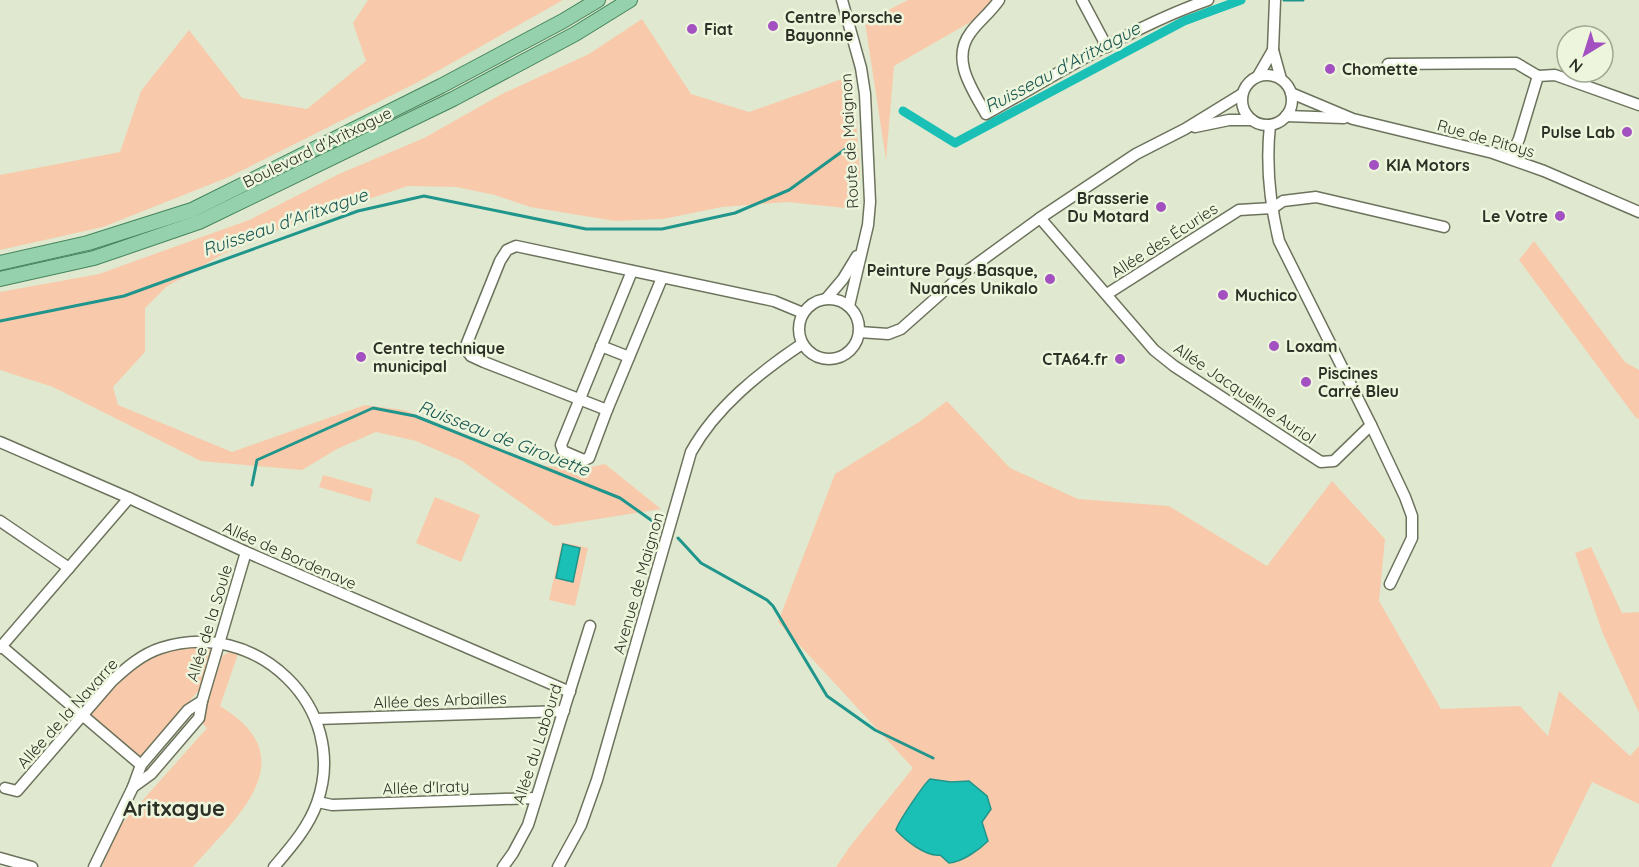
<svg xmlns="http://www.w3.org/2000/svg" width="1639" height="867" font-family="Quicksand,sans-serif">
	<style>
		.green { fill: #f8caab }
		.water { fill: #1ac0b6; stroke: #20958b; stroke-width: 1.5 }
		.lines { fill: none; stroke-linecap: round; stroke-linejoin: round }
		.stream { stroke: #20958b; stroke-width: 3 }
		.canal { stroke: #1ac0b6; stroke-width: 9 }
		.minor-casing { stroke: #6c735c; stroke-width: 13 }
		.major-casing { stroke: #43845b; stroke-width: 16 }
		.minor { stroke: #fff; stroke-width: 10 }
		.major { stroke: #95d1ad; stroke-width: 14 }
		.poi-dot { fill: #a351c1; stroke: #edf6dc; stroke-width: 2 }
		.labels { text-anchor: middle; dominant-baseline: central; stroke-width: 5; stroke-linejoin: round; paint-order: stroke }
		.poi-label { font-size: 16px; font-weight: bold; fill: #2d3026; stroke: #edf6dc; text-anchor: start }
		.street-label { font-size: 16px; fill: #2d3026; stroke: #edf6dc }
		.water-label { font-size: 18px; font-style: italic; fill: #1a5652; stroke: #edf6dc }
		.district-label { font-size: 22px; font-weight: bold; fill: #2d3026; stroke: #edf6dc }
	</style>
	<rect width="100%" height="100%" fill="#e0e9cf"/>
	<g class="green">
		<polygon points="368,0 563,0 418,82 229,177 103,227 0,250 0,175 120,152 141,91 189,30 242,98 307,109 366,61 353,23"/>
		<polygon points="908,0 992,0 981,16 894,66 886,160 865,22"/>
		<polygon points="642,19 691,94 749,112 853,75 860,174 855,209 787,202 722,207 663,219 615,221 530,207 495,195 456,187 408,186 282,228 223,254 166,287 145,308 145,352 113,387 118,405 232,452 365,405 404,410 541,465 577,470 605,464 661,509 554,526 462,461 416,441 376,432 337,449 302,470 201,461 53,387 0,370 0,292 99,274 249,220 339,174 424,138 502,94 589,54"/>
		<polygon points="1534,241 1625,362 1639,370 1639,419 1636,418 1519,260"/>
		<polygon points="947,401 1010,468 1078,499 1169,506 1267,566 1332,481 1385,539 1379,601 1441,709 1520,706 1548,736 1559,691 1630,756 1639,746 1639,804 1592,782 1551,867 836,867 851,845 913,768 778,622 835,474 919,422"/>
		<polygon points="323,475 373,489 370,502 319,487"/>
		<polygon points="435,497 480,515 461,562 416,543"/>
		<polygon points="562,542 588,548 575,606 549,600"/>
		<polygon points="1591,547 1622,613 1639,612 1639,713 1603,634 1575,553"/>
		<path d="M209,647L211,653L200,689L141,756H137L91,718L90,712C103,698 115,681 129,670C149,653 183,644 209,647Z"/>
		<path d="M229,652L238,654L220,706C307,759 237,816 193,867H102L118,828L207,728L201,722L222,656Z"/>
	</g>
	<g class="water">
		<polygon points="563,544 580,548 573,582 556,578"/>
		<path d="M930,779L951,782L969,781L987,796L991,809L982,822L988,841C979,850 962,862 949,863L940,855C926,857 905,840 896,830C898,822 924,784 930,779Z"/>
	</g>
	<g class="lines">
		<g class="stream">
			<polyline points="1284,0 1303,0"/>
			<polyline points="0,321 124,296 358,211 424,196 586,229 662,229 735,213 789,190 851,145"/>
			<polyline points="252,485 257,460 373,408 415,416 620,498 658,525"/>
			<polyline points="678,538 701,563 767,600 773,606 827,696 875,730 933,758"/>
		</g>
		<polyline class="canal" points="903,111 955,143 1184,21 1241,0"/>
		<defs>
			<g id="minor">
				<polyline points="842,0 861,68 865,94 870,202 868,225 849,306"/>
				<path d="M999,0C991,12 979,21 971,32C950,59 972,89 986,114C1056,75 1133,26 1208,0"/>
				<polyline points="1082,0 1107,47"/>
				<polyline points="1273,50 1275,0"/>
				<polyline points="1388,64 1516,63 1538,76"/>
				<circle cx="1267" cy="100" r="25"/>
				<polyline points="1258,76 1273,50 1281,79"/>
				<polyline points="1291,93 1353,119 1493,153 1544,171 1639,212"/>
				<polyline points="1286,116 1344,118"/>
				<path d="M1270,125C1266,162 1270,204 1279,241L1371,425L1405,497L1412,516V538L1390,584"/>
				<polyline points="1195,127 1229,120 1252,120"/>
				<polyline points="1510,158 1519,139 1538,76 1555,75 1639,105"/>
				<polyline points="1273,208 1283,201 1316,197 1444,227"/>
				<polyline points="1040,218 1154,350 1174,366 1321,462 1334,461 1371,425"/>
				<polyline points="632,271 561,445 563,451 584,460 589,458 607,410 662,278"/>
				<polyline points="1107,294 1239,210 1273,208"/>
				<circle cx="829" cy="329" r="30"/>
				<polyline points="826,299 843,279 857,256"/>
				<polyline points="859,332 888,334 901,329 963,274 1040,218 1136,154 1185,129 1242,94"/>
				<polyline points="601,346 629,357"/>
				<polyline points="607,410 484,362 471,356 465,348 500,261 507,250 516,246 774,301 803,313"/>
				<polyline points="0,442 129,498 246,552 570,692"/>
				<polyline points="0,521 69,568"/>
				<polyline points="0,645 141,765"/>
				<polyline points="0,648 129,498"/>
				<polyline points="316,719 564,711"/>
				<polyline points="133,787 151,774 199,718 202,701 246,552"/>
				<path d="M5,788L17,791L112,681C126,668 142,654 161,648C255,617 351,707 317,803C308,828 291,847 274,867"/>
				<polyline points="318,802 332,805 535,798"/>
				<polyline points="0,858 32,867"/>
				<polyline points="94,867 133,787 141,765 188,710 202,701"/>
				<polyline points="503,867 513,853 528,825 590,626"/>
				<path d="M558,867L581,825L597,780L691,452C716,407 760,372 802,344"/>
			</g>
			<g id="major">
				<polyline points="0,263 88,243 192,210 441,86 563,21 598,0"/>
				<polyline points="0,279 94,258 199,222 453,99 575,34 630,0"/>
			</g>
		</defs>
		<use href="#minor" class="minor-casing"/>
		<use href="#major" class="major-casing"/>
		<use href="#minor" class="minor"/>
		<use href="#major" class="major"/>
	</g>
	<g class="poi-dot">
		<circle cx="773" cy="26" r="6"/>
		<circle cx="692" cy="29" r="6"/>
		<circle cx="1330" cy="69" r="6"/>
		<circle cx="1627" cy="132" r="6"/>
		<circle cx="1374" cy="165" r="6"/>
		<circle cx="1161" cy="207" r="6"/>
		<circle cx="1560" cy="216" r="6"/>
		<circle cx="1050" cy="279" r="6"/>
		<circle cx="1223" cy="295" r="6"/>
		<circle cx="1274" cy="346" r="6"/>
		<circle cx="361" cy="357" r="6"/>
		<circle cx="1120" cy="359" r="6"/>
		<circle cx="1306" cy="382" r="6"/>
	</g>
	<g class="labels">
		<g class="poi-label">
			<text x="785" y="17">Centre Porsche<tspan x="785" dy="18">Bayonne</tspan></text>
			<text x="704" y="29">Fiat</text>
			<text x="1342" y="69">Chomette</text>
			<text x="1615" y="132" text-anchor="end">Pulse Lab</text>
			<text x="1386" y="165">KIA Motors</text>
			<text x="1149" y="198" text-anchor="end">Brasserie<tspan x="1149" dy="18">Du Motard</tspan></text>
			<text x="1548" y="216" text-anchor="end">Le Votre</text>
			<text x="1038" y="270" text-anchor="end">Peinture Pays Basque,<tspan x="1038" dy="18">Nuances Unikalo</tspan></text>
			<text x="1235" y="295">Muchico</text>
			<text x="1286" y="346">Loxam</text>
			<text x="373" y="348">Centre technique<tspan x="373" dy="18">municipal</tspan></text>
			<text x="1108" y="359" text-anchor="end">CTA64.fr</text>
			<text x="1318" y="373">Piscines<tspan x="1318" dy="18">Carré Bleu</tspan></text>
		</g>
		<g class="street-label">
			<text transform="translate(1486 138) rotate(16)">Rue de Pitoys</text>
			<text transform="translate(849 141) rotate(-93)">Route de Maignon</text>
			<text transform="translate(317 147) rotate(-26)">Boulevard d'Aritxague</text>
			<text transform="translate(1164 240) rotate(-33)">Allée des Écuries</text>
			<text transform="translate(1245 393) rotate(34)">Allée Jacqueline Auriol</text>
			<text transform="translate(290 555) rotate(24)">Allée de Bordenave</text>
			<text transform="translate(638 583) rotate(-74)">Avenue de Maignon</text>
			<text transform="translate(209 623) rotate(-73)">Allée de la Soule</text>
			<text transform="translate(440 700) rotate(-2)">Allée des Arbailles</text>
			<text transform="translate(67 713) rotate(-48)">Allée de la Navarre</text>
			<text transform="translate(537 744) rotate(-72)">Allée du Labourd</text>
			<text transform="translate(426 787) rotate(-2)">Allée d'Iraty</text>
		</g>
		<g class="water-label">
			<text transform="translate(1062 67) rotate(-28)">Ruisseau d'Aritxague</text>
			<text transform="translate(285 222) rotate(-19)">Ruisseau d'Aritxague</text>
			<text transform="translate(504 438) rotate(21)">Ruisseau de Girouette</text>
		</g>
		<g class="district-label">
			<text x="174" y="808">Aritxague</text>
		</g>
	</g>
	<g transform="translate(1585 54) rotate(218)"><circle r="28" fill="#edf6dc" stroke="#a0a793" stroke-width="1.5"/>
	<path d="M0-4.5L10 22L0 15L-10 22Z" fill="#a351c1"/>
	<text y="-9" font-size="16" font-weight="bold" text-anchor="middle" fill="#2d3026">N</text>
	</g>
</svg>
